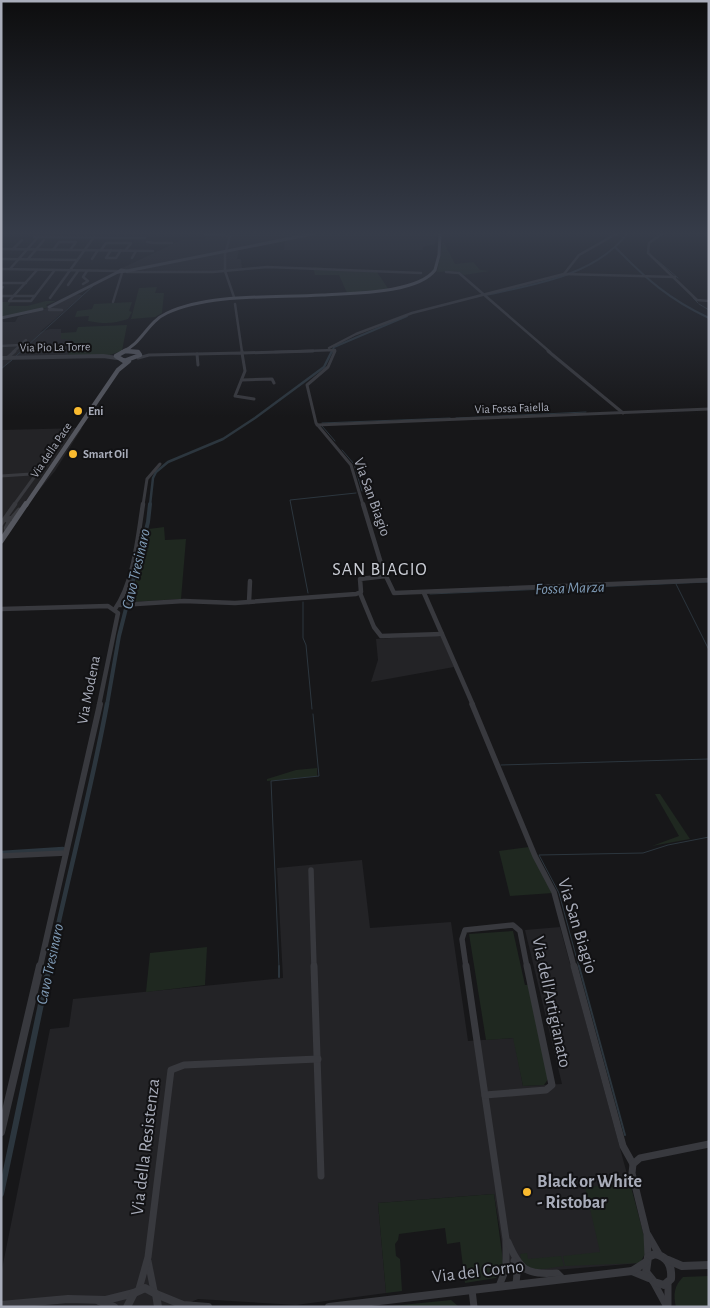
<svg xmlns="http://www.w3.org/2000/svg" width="710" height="1308" font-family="'Alegreya Sans',sans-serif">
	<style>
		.built { fill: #232326 }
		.green { fill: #1f2820 }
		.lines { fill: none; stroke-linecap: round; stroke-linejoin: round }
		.stream-far1 { stroke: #2c363e; stroke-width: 1 }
		.stream { stroke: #2c363e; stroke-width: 2 }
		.canal-far4 { stroke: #2c363e; stroke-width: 2 }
		.canal-far3 { stroke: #2c363e; stroke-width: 2.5 }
		.canal-far2 { stroke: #2c363e; stroke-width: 4 }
		.canal-far1 { stroke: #2c363e; stroke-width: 4.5 }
		.canal { stroke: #2c363e; stroke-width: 6 }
		.minor-far4 { stroke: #38393e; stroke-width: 2.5 }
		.minor-far3 { stroke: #38393e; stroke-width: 3 }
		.minor-far2 { stroke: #38393e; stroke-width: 4.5 }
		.minor-far1 { stroke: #38393e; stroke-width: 5.5 }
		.minor { stroke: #38393e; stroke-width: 7 }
		.tertiary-far4 { stroke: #38393e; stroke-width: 2.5 }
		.tertiary-far3 { stroke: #38393e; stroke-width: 4 }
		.tertiary-far2 { stroke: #38393e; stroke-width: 4.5 }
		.tertiary-far1 { stroke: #38393e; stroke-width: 6 }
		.tertiary { stroke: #38393e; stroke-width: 8 }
		.secondary { stroke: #46484f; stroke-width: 3 }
		.primary-far2 { stroke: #54565e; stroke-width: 3 }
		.primary-far1 { stroke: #54565e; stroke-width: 4.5 }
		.primary { stroke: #54565e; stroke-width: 5.5 }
		.poi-dot { fill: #f9ba2f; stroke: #121214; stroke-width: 2 }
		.labels { text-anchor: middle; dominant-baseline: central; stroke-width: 4; stroke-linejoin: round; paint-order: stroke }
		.far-street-label { font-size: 12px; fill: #a9adba; stroke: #121214 }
		.far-poi-label { font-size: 12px; font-weight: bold; fill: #a9adba; stroke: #121214; text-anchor: start }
		.street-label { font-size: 15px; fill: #a9adba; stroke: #121214 }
		.water-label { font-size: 16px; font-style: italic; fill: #7f9bb6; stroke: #121214 }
		.quarter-label { font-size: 18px; letter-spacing: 1px; fill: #cacdd5; stroke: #121214 }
		.near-street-label { font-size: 18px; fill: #a9adba; stroke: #121214 }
		.near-poi-label { font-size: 18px; font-weight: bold; fill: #a9adba; stroke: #121214; text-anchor: start }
	</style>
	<rect width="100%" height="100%" fill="#171719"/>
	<g class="built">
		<polygon points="437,234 435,244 423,247 423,250 284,250 285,241 233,251 239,251 237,259 241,259 242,269 210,272 118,270 173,244 181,240 205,239 207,235"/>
		<polygon points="73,294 83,295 40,332 50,329 61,329 61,339 72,339 68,355 16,357 1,369 1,317 3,322 15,322 18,317 47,308"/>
		<polygon points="82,428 55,471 1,536 1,430"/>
		<polygon points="434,635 441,637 454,667 371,682 378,660 376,639"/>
		<polygon points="362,860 370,928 451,922 468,1041 514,1038 523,1086 562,1084 525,930 560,927 646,1244 640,1263 507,1274 494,1194 378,1203 386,1293 296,1305 198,1299 179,1307 1,1307 1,1274 50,1029 69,1027 73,999 283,978 277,868"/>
	</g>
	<g class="green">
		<polygon points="443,241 455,264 473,262 480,270 490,271 464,275 457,271 437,272"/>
		<polygon points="313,267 377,272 389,290 347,293 339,275 315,275"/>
		<polygon points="157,287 155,293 164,293 162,313 155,317 131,319 139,288"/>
		<polygon points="46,301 56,301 46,305 48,307 46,308 1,317 1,302 11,302 8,306 27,306"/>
		<path d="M132,302L129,311L132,312L128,319C113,324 104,324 88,321L89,316L75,317L77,311L92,309L94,304Z"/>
		<polygon points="127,325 122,351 110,355 68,355 72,340 61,339 61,333 76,332 78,327"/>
		<polygon points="164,527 165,540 186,539 181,599 130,602 149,529"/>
		<polygon points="317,768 317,776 267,781 267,779 296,770"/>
		<polygon points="655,794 660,794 690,839 652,846 679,836"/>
		<polygon points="529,847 553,893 510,896 499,851"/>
		<polygon points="513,931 525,985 528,985 548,1079 544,1085 523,1086 513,1038 486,1040 469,934"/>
		<polygon points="207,947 205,985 146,992 150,953"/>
		<polygon points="630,1183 646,1244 647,1250 640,1263 565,1266 563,1256 600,1252 585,1187"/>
		<polygon points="494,1194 503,1261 503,1267 496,1278 465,1283 460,1242 447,1244 445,1228 399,1234 398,1240 395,1244 396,1256 400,1259 402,1291 386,1293 378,1203"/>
		<path d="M527,1253L528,1259L561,1256L564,1266C548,1268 523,1276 520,1254Z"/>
		<path d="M709,1276V1307H676C673,1295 674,1286 683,1277Z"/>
		<polygon points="451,1300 459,1307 382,1307"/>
	</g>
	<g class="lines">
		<g class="stream-far1">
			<polyline points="657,260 678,278"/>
			<polyline points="693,298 698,303"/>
			<polyline points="699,304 709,310"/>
			<polyline points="16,356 93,286"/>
			<polyline points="1,369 12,360"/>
			<polyline points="456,418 586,412"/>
			<polyline points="322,423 450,418"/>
			<polyline points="322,426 335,441"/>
			<polyline points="342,450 354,464 362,491"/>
			<polyline points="676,584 709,650"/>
			<polyline points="308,593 290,500 356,493"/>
			<polyline points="430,594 709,582"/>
			<polyline points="303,602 303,638 306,645 312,709"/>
			<polyline points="501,765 709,759"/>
			<polyline points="279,967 271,781 319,776 313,714"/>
			<polyline points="579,967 559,893 539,855 643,853 668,845 709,837"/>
		</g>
		<g class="stream">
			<polyline points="279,966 279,977"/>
			<polyline points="579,966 625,1135"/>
		</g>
		<g class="canal-far4">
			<path d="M616,248C646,279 670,300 709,318"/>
			<path d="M486,295C535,284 594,276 627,234"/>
			<polyline points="332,352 334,347 407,316"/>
		</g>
		<polyline class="canal-far3" points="150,505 153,478 156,472 168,462 223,439 255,418 324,367 332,351"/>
		<polyline class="canal-far2" points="107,705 119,636 148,522 150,504"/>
		<g class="canal-far1">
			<polyline points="1,853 63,849"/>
			<path d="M49,967C67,879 91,792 107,704"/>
		</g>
		<polyline class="canal" points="1,1194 49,966"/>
		<g class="minor-far4">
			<polyline points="204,234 230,236 226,251"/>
			<polyline points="662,234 649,243 648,253 697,300 709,301"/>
			<polyline points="34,237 145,238"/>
			<polyline points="147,242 154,243"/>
			<polyline points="156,243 172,243"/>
			<polyline points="1,249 153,251 150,251"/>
			<polyline points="13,249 22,240"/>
			<polyline points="53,250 59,242 76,242 70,250"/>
			<polyline points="101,250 106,243 131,243 126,250"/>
			<polyline points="111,250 106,258 116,258 121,250"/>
			<polyline points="225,251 225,271 234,297"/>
			<polyline points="132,258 136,251"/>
			<polyline points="1,259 77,260"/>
			<polyline points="28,259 44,240"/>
			<polyline points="92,259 98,250"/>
			<polyline points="10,269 38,237"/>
			<polyline points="37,270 9,301 31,301 54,271"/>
			<polyline points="127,272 213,272 267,267 421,273"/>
			<polyline points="446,272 459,273 550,352"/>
			<polyline points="564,274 675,277"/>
			<polyline points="1,283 26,283"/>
			<polyline points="83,284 88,281 83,277 87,271"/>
			<polyline points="68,285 78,271"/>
			<polyline points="1,289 3,287"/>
			<polyline points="1,296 35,296"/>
			<polyline points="50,298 94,237"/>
			<polyline points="113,302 122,273"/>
			<polyline points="235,304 242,352"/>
			<polyline points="49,310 62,310 50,309"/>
			<polyline points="1,346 20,345"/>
			<polyline points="329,348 356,334 412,313 564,274 579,255 616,234"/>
			<polyline points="13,352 26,340"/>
			<polyline points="275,352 335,350 334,352"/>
		</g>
		<g class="minor-far3">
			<polyline points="242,351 242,353 313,351"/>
			<polyline points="335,351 328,367 307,385 316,423 351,465 363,505"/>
			<polyline points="548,351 623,413"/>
			<polyline points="197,354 198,365"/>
			<polyline points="7,358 15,351"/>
			<polyline points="138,358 149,355 242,353 245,371 235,396 254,399"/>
			<polyline points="242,380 272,379 274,383"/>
			<polyline points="317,425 709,409"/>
			<polyline points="1,476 31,474 35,476 14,505"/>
			<polyline points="143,505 147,479 160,464"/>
		</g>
		<g class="minor-far2">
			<polyline points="363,504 383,570 394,593 709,580"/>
			<polyline points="1,524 15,504"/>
			<polyline points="7,532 6,528 9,522 5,519 12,518 19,510"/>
			<polyline points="360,593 374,627 381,636 442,634"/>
			<polyline points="424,593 473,705"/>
			<polyline points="249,602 250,581"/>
			<polyline points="120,605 184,601 235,603 356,594 361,592 360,579 386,576"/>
			<path d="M115,609C134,582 138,536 143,504"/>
		</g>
		<g class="minor-far1">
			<polyline points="472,704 535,856 554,892 574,967"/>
			<polyline points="1,856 66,853"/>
			<polyline points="311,870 314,967"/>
			<polyline points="466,967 462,939 465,930 513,925 520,931 527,967"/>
		</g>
		<g class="minor">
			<polyline points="314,966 321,1176"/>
			<polyline points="466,966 506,1239 506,1269 499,1286"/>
			<polyline points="574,966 623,1146 633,1164"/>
			<polyline points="485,1095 546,1090 552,1085 527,966"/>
			<polyline points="648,1235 659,1254"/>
			<path d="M508,1242C520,1270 526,1275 557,1273L563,1279"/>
			<polyline points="648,1256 647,1234 632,1173 633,1164 640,1158 709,1144"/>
			<polyline points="148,1261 154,1291"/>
			<polyline points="514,1261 517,1273 516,1284"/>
			<polyline points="654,1283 667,1307"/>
			<polyline points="668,1283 668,1305"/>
			<polyline points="139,1289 148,1257 171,1070 184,1065 318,1059"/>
			<polyline points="472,1290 474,1307"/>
		</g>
		<polyline class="tertiary-far4" points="1,269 118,271"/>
		<polyline class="tertiary-far3" points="1,358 103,356 117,358"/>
		<polyline class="tertiary-far2" points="1,609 108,606 118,613 99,705"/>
		<polyline class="tertiary-far1" points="40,967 100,704"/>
		<g class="tertiary">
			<polyline points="1,1132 40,966"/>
			<path d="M655,1254C668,1257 672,1266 671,1279L664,1285L654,1282L646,1272L648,1257Z"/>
			<polyline points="668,1260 682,1266 709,1265"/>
			<polyline points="632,1271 649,1278"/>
			<polyline points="156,1294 183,1305 208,1307"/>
			<polyline points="99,1301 114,1307"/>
			<polyline points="1,1305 68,1299 106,1300 134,1293"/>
			<polyline points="127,1307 134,1293 145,1288 156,1294 158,1307"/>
			<polyline points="329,1307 632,1271 646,1262"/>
		</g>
		<g class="secondary">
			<polygon points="121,270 127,271 118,272"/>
			<polyline points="127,271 312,234"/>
			<polyline points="49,307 118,272"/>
			<polyline points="1,318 42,309"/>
		</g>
		<g class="primary-far2">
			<polyline points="125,351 137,352"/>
			<path d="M122,352C142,344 147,322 167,313C210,293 275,298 322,295C350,293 417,294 435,270L439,255L440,234"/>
		</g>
		<g class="primary-far1">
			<polyline points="125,351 138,352 140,355 124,361 116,356 125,351"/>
			<polyline points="26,505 118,370 129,361"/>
		</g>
		<polyline class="primary" points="1,541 26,504"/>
	</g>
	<linearGradient id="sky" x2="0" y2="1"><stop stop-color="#0d0d0e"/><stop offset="0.56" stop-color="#363c49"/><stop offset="1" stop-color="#363c49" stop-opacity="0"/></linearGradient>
	<rect width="710" height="417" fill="url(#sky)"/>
	<g class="poi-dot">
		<circle cx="78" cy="411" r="5"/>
		<circle cx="73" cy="454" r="5"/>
		<circle cx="527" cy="1192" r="5"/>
	</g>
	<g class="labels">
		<g class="far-street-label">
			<text transform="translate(55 347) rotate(-1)">Via Pio La Torre</text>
			<text transform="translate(512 408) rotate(-2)">Via Fossa Faiella</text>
			<text transform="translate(51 450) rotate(-56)">Via della Pace</text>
		</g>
		<g class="far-poi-label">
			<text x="88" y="411">Eni</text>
			<text x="83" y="454">Smart Oil</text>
		</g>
		<g class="street-label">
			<text transform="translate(372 497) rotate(70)">Via San Biagio</text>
			<text transform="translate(89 690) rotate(-79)">Via Modena</text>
		</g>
		<g class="water-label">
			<text transform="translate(136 569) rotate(-77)">Cavo Tresinaro</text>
			<text transform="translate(570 588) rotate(-2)">Fossa Marza</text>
			<text transform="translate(50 964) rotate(-78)">Cavo Tresinaro</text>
		</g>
		<g class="quarter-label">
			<text x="380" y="570">SAN BIAGIO</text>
		</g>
		<g class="near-street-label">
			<text transform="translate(577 926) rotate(73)">Via San Biagio</text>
			<text transform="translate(551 1002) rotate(78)">Via dell'Artigianato</text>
			<text transform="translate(146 1147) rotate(-83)">Via della Resistenza</text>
			<text transform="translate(478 1272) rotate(-7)">Via del Corno</text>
		</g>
		<g class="near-poi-label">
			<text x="537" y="1182">Black or White<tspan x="537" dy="21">- Ristobar</tspan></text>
		</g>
	</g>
	<rect width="710" height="1308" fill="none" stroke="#a9adba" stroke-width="5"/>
</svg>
